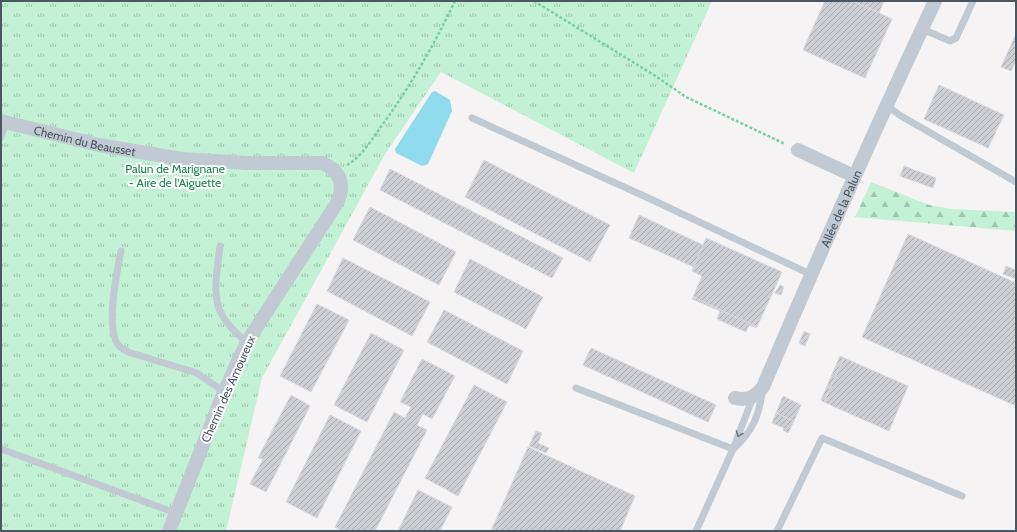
<svg xmlns="http://www.w3.org/2000/svg" width="1017" height="532" font-family="Cabin,sans-serif">
	<style>
		.forest { fill: url(#forest-firs) }
		.park { fill: url(#park-tufts) }
		.water { fill: #90daee }
		.building { fill: url(#building-hatch); stroke: #d7d9de }
		.lines { fill: none; stroke-linecap: round; stroke-linejoin: round }
		.path { stroke: #7ad0a6; stroke-width: 2.5; stroke-dasharray: 3 2; stroke-linecap: butt }
		.service { stroke: #c1cad2; stroke-width: 7 }
		.minor { stroke: #c1cad2; stroke-width: 14 }
		.oneway { stroke: #6e7983 }
		.labels { text-anchor: middle; dominant-baseline: central; stroke-width: 4; stroke-linejoin: round; paint-order: stroke }
		.street-label { font-size: 12px; fill: #4a5661; stroke: #fff }
		.park-label { font-size: 12px; fill: #17864f; stroke: #fff }
	</style>
	<defs>
		<pattern id="forest-firs" width="22" height="20" patternUnits="userSpaceOnUse"><rect width="22" height="20" fill="#c3f1d5"/><path d="M5 1l3.5 6h-7zM16 11l3.5 6h-7z" fill="#a0c6b0"/></pattern>
		<pattern id="park-tufts" width="24" height="20" patternUnits="userSpaceOnUse"><rect width="24" height="20" fill="#c3f1d5"/><path d="M3 7l-1-3M5 7V3M7 7l1-3M15 17l-1-3M17 17v-4M19 17l1-3" fill="none" stroke="#a0c6b0"/></pattern>
		<pattern id="building-hatch" width="6" height="6" patternUnits="userSpaceOnUse"><rect width="6" height="6" fill="#cdcfd5"/><path d="M-1 1l2-2M0 6l6-6M5 7l2-2" fill="none" stroke="#a8abb0"/></pattern>
	</defs>
	<rect width="100%" height="100%" fill="#f5f3f3"/>
	<polygon class="forest" points="871,182 929,205 952,209 1016,212 1016,231 855,217"/>
	<polygon class="park" points="1,1 712,1 634,173 441,72 385,154 262,378 226,531 1,531"/>
	<polygon class="water" points="435,91 450,100 452,111 428,164 422,166 396,153 395,149 432,92"/>
	<g class="building">
		<polygon points="825,1 853,1 892,19 865,78 803,50"/>
		<polygon points="853,1 884,1 879,13"/>
		<polygon points="1016,34 1016,61 1011,71 1001,67"/>
		<polygon points="939,85 1004,115 988,148 924,119"/>
		<polygon points="484,160 610,225 590,262 465,197"/>
		<polygon points="904,166 936,178 933,188 900,176"/>
		<polygon points="390,169 563,258 552,278 380,190"/>
		<polygon points="370,207 456,252 439,285 353,240"/>
		<polygon points="639,215 703,245 694,267 629,238"/>
		<polygon points="908,234 1016,283 1016,400 1014,405 862,337"/>
		<polygon points="706,238 782,272 757,327 693,297 702,276 692,271"/>
		<polygon points="343,258 430,302 412,336 327,291"/>
		<polygon points="470,259 543,297 526,329 454,292"/>
		<polygon points="1006,266 1016,270 1016,279 1003,274"/>
		<polygon points="780,285 784,287 781,295 775,293"/>
		<polygon points="693,297 757,327 757,328 749,325 746,332 717,319 720,311 692,299"/>
		<polygon points="317,304 349,320 311,392 280,376"/>
		<polygon points="444,310 523,351 507,384 427,342"/>
		<polygon points="804,331 810,334 805,346 799,343"/>
		<polygon points="371,333 404,350 367,422 334,405"/>
		<polygon points="591,348 716,405 708,422 583,365"/>
		<polygon points="840,356 844,358 824,402 821,400"/>
		<polygon points="844,358 908,386 889,431 824,402"/>
		<polygon points="422,359 455,376 432,419 423,414 417,425 427,430 375,531 342,531 335,527 394,412 405,418 411,407 400,402"/>
		<polygon points="474,385 507,402 458,496 425,478"/>
		<polygon points="291,395 310,406 266,492 250,484 263,459 258,458"/>
		<polygon points="783,396 801,405 794,421 776,413"/>
		<polygon points="776,413 794,421 788,433 783,430 784,428 772,423"/>
		<polygon points="330,415 361,431 317,518 286,502"/>
		<polygon points="536,431 542,433 538,443 549,448 546,453 529,446"/>
		<polygon points="528,447 635,496 620,531 491,531"/>
		<polygon points="418,490 452,507 440,531 398,531"/>
	</g>
	<g class="lines">
		<g class="path">
			<polyline points="534,1 657,77 686,97 785,144"/>
			<path d="M347,165C361,157 371,141 380,128C410,87 433,47 455,1"/>
		</g>
		<g class="service">
			<polyline points="922,29 950,41 956,38 973,1"/>
			<polyline points="886,105 901,116 1016,182"/>
			<polyline points="472,118 644,196 810,274"/>
			<polyline points="1,137 6,123"/>
			<path d="M220,246C215,291 207,311 247,342"/>
			<path d="M121,251C117,271 104,331 120,347C122,349 126,350 128,352L197,373L224,392"/>
			<polyline points="576,388 733,449 696,531"/>
			<path d="M753,397L733,449C753,432 759,415 763,389"/>
			<polyline points="1,449 176,513"/>
			<polyline points="777,531 822,438 962,496"/>
		</g>
		<g class="minor">
			<path id="s1" d="M1,121L99,145L182,159L246,163H323C341,172 345,185 337,203L247,342L224,392L169,531"/>
			<polyline points="798,150 854,176"/>
			<path id="s2" d="M735,398C748,401 755,397 763,387C818,257 875,129 935,1"/>
		</g>
	</g>
	<defs><path id="oneway-chevron" d="M-2-3.5L2.5 0L-2 3.5" fill="none" stroke-width="1.6" stroke-linecap="round" stroke-linejoin="round"/></defs>
	<use class="oneway" href="#oneway-chevron" transform="translate(739 434) rotate(111)"/>
	<g class="labels">
		<g class="street-label">
			<text stroke="none"><textPath href="#s1" startOffset="86">Chemin du Beausset</textPath></text>
			<text stroke="none"><textPath href="#s2" startOffset="227">Allée de la Palun</textPath></text>
			<text transform="translate(228 389) rotate(-66)">Chemin des Amoureux</text>
		</g>
		<g class="park-label">
			<text x="175" y="168">Palun de Marignane<tspan x="175" dy="14">- Aire de l'Aiguette</tspan></text>
		</g>
	</g>
	<rect width="1017" height="532" fill="none" stroke="#4a5661" stroke-width="4"/>
</svg>
